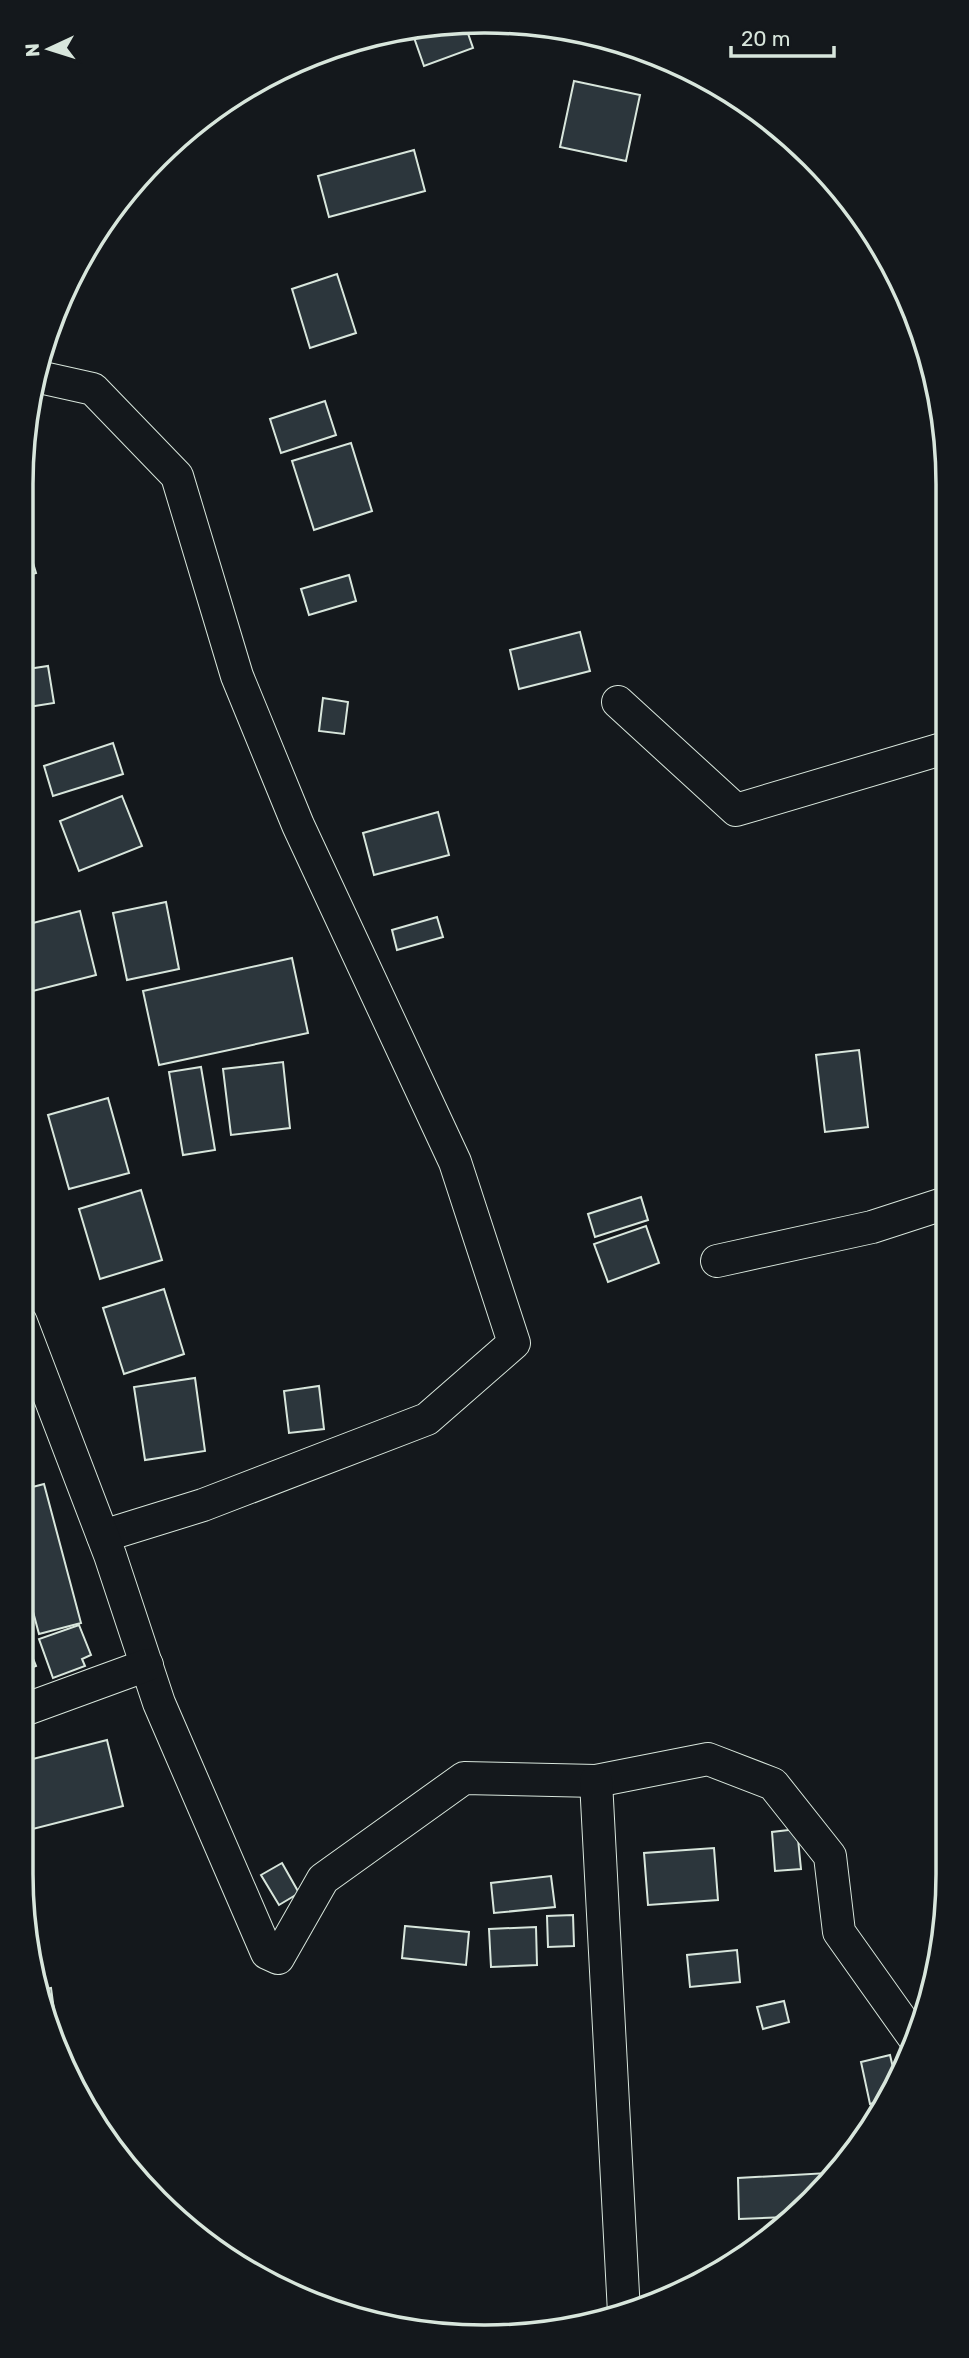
<svg xmlns="http://www.w3.org/2000/svg" width="969" height="2358" font-family="Rubik,sans-serif">
	<style>
		.building { fill: #2c363c; stroke: #d8e6dc; stroke-width: 2 }
		.lines { fill: none; stroke-linecap: round; stroke-linejoin: round }
		.street-casing { stroke: #d8e6dc; stroke-width: 34 }
		.street { stroke: #14181c; stroke-width: 32 }
		.rim { fill: none; stroke: #d8e6dc; stroke-width: 3.5 }
	</style>
	<rect width="100%" height="100%" fill="#14181c"/>
	<g class="building">
		<polygon points="454,22 464,22 473,48 424,66 411,29"/>
		<polygon points="574,81 640,95 626,161 560,147"/>
		<polygon points="414,150 425,191 329,217 318,176"/>
		<polygon points="337,274 356,333 310,348 292,289"/>
		<polygon points="325,401 336,435 281,453 270,419"/>
		<polygon points="351,443 372,511 314,530 292,461"/>
		<polygon points="21,523 36,573 21,577"/>
		<polygon points="349,575 356,601 309,615 301,589"/>
		<polygon points="580,632 590,671 519,689 510,650"/>
		<polygon points="48,666 54,703 22,708 21,670"/>
		<polygon points="323,698 348,702 344,734 319,731"/>
		<polygon points="113,743 123,774 53,796 44,766"/>
		<polygon points="122,796 142,846 79,871 60,821"/>
		<polygon points="438,812 449,855 374,875 363,833"/>
		<polygon points="166,902 179,969 127,980 113,913"/>
		<polygon points="80,911 96,975 21,994 21,926"/>
		<polygon points="437,917 443,937 397,950 392,930"/>
		<polygon points="292,958 308,1033 159,1065 143,991"/>
		<polygon points="859,1050 868,1127 825,1132 816,1055"/>
		<polygon points="283,1062 290,1128 231,1135 223,1069"/>
		<polygon points="201,1067 215,1150 183,1155 169,1072"/>
		<polygon points="108,1098 129,1173 69,1189 48,1115"/>
		<polygon points="141,1190 162,1260 100,1279 79,1209"/>
		<polygon points="641,1197 648,1220 595,1237 588,1214"/>
		<polygon points="646,1226 659,1263 608,1282 594,1244"/>
		<polygon points="164,1289 184,1354 124,1374 103,1308"/>
		<polygon points="195,1378 205,1451 145,1460 134,1387"/>
		<polygon points="319,1386 324,1429 289,1433 284,1391"/>
		<polygon points="44,1484 81,1623 39,1634 21,1567 21,1490"/>
		<polygon points="21,1593 29,1613 21,1616"/>
		<polygon points="79,1625 91,1655 82,1659 85,1666 53,1678 39,1639"/>
		<polygon points="27,1644 36,1666 21,1672 21,1647"/>
		<polygon points="107,1740 123,1806 21,1832 21,1762"/>
		<polygon points="797,1829 801,1869 775,1871 772,1832"/>
		<polygon points="714,1848 718,1900 648,1905 644,1853"/>
		<polygon points="282,1863 299,1893 279,1905 261,1875"/>
		<polygon points="551,1876 555,1907 494,1913 491,1883"/>
		<polygon points="573,1915 574,1946 548,1947 547,1916"/>
		<polygon points="405,1926 469,1932 466,1965 402,1958"/>
		<polygon points="536,1927 537,1965 491,1967 489,1929"/>
		<polygon points="737,1950 740,1982 690,1987 687,1955"/>
		<polygon points="51,1988 56,2025 47,2026 40,1990"/>
		<polygon points="784,2001 789,2022 763,2029 757,2007"/>
		<polygon points="890,2055 895,2076 881,2101 870,2104 861,2062"/>
		<polygon points="828,2173 828,2178 787,2217 739,2219 738,2178"/>
	</g>
	<g class="lines">
		<defs>
			<g id="street">
				<polyline points="39,377 93,389 177,476 237,676 298,825 455,1162 514,1343 427,1419 203,1505 103,1536"/>
				<polyline points="618,702 736,810 945,748"/>
				<polyline points="717,1261 872,1227 946,1203"/>
				<polyline points="21,1322 110,1555 159,1703 267,1953 278,1958 323,1879 464,1778 596,1781 708,1759 773,1784 830,1856 839,1932 915,2039"/>
				<polyline points="21,1711 147,1665"/>
				<polyline points="596,1781 624,2313"/>
			</g>
		</defs>
		<use href="#street" class="street-casing"/>
		<use href="#street" class="street"/>
	</g>
	<path d="M0 0H969V2358H0ZM484 33H485A451 451 0 0 1 936 484V1874A451 451 0 0 1 485 2325H484A451 451 0 0 1 33 1874V484A451 451 0 0 1 484 33Z" fill="#14181c" fill-rule="evenodd"/>
	<path class="rim" d="M484 33H485A451 451 0 0 1 936 484V1874A451 451 0 0 1 485 2325H484A451 451 0 0 1 33 1874V484A451 451 0 0 1 484 33Z"/>
	<g transform="translate(49 49) rotate(266)" stroke="#14181c" stroke-width="5" paint-order="stroke">
	<path d="M0-5L12 26L0 18L-12 26Z" fill="#d8e6dc"/>
	<text y="-10" font-size="19" font-weight="bold" text-anchor="middle" fill="#d8e6dc">N</text>
	</g>
	<path d="M731 46v10h103v-10" fill="none" stroke="#d8e6dc" stroke-width="3.5"/>
	<text x="741" y="46" font-size="21" fill="#d8e6dc" stroke="#14181c" stroke-width="5" paint-order="stroke">20 m</text>
</svg>
